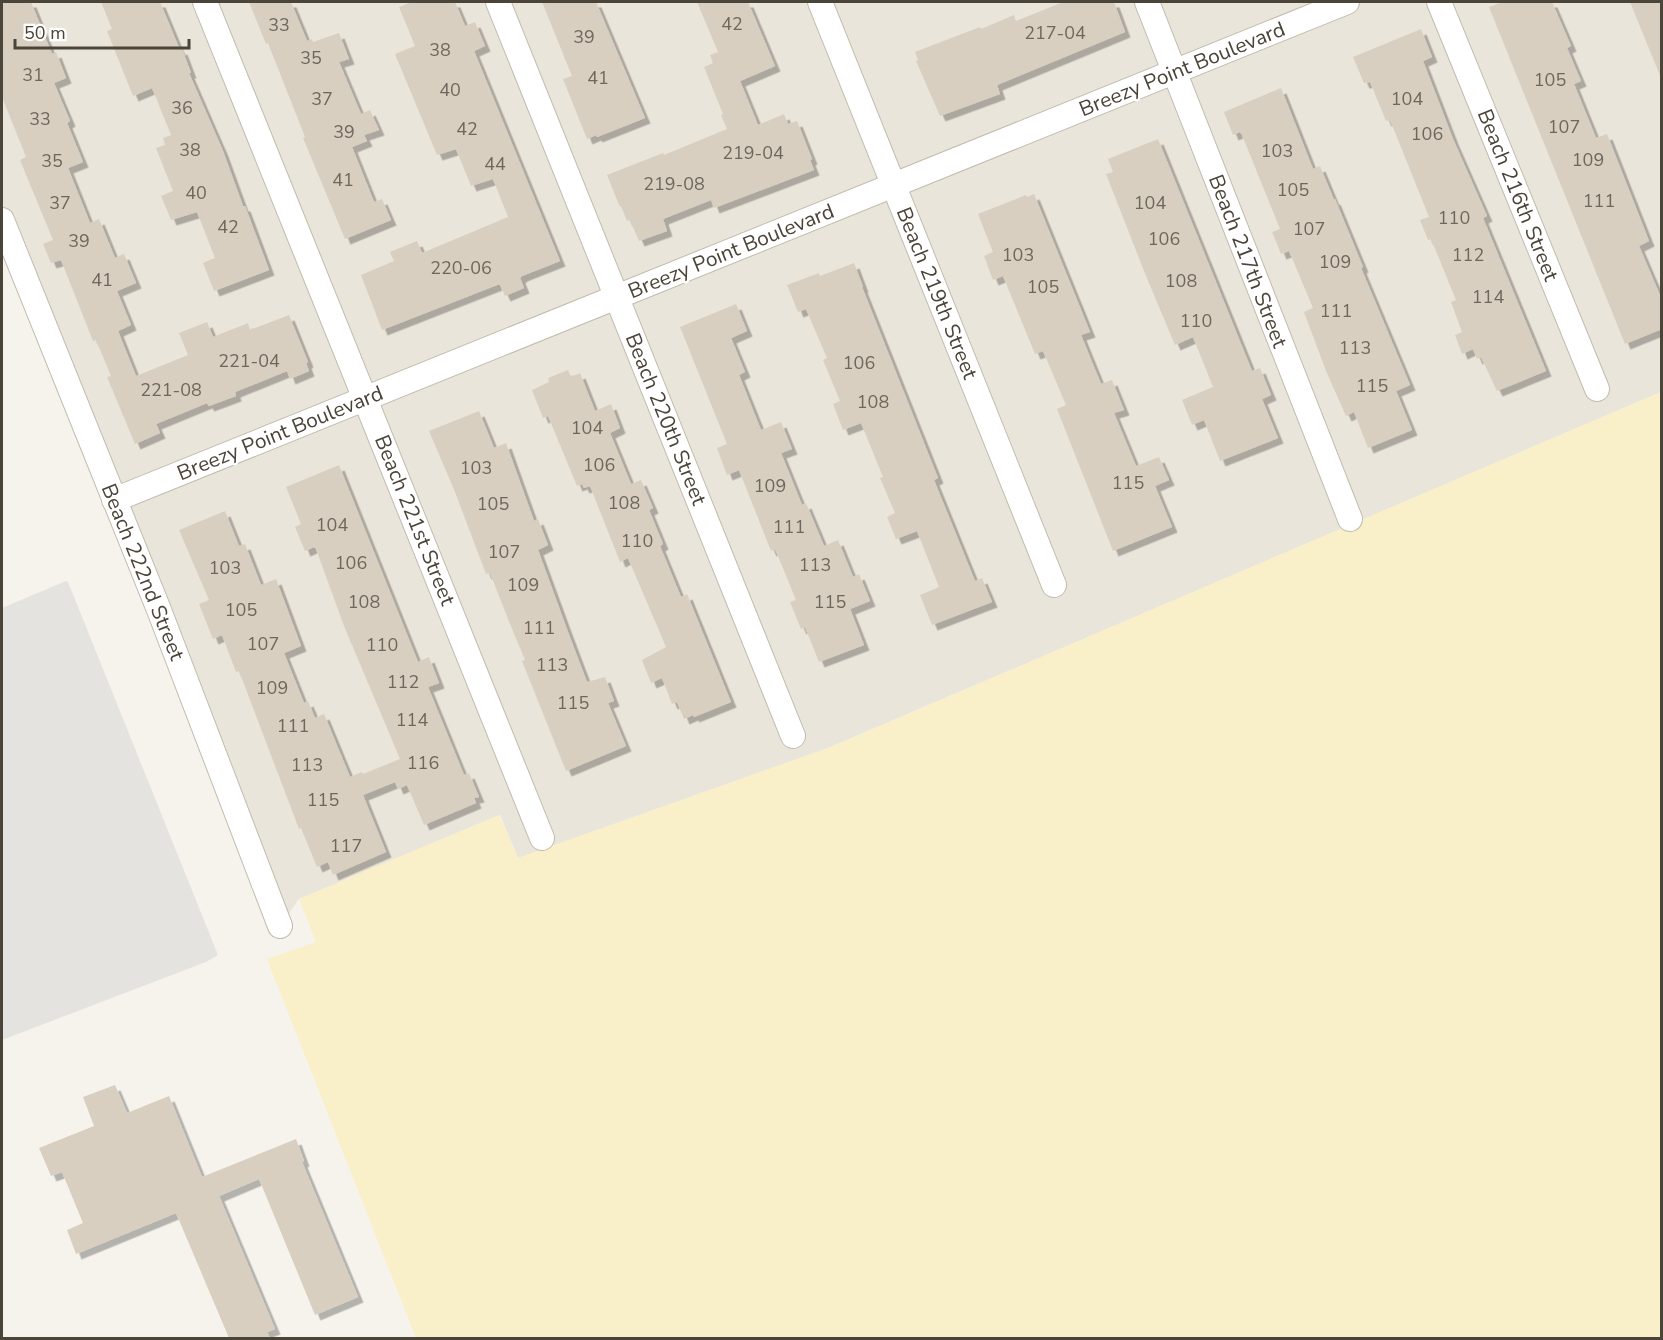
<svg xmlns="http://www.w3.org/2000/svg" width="1663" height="1340" font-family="'Nunito Sans',sans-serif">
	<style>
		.residential { fill: #eae5da }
		.sand { fill: #f9efc9 }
		.parking { fill: #e5e3e0 }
		.building { fill: #d8cfc1; filter: url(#shadow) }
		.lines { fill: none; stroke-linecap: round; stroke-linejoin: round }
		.minor-casing { stroke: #c2bbae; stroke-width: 26 }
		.minor { stroke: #fff; stroke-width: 24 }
		.labels { text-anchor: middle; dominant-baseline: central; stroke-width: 4.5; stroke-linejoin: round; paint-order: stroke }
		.number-label { font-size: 18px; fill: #6e675b }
		.street-label { font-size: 21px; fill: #4b4439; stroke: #fff }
	</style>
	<defs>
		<filter id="shadow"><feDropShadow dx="5.5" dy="5.5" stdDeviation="0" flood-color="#0004"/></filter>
	</defs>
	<rect width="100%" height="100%" fill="#f6f3ec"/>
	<polygon class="residential" points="2,2 1661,2 1661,392 828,748 518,858 500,815 299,899 280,926 2,220"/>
	<polygon class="sand" points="1661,392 1661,1338 416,1338 267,959 316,942 299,899 499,815 518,858 828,748"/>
	<polygon class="parking" points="66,581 68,582 218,955 206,962 2,1040 2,608"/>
	<g class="building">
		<polygon points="2,2 31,2 52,54 56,52 66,78 54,83 70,121 67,123 83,162 68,168 90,223 99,219 115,258 124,254 136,283 117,291 131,325 118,331 136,376 188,355 179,333 207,322 213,337 248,323 250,330 289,315 308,362 306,363 309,371 290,379 287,371 235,392 236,396 209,406 207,403 156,424 160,433 135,444 107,377 111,376 96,340 93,341 61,260 51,263 43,244 53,240 20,160 26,157 2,97"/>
		<polygon points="101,2 160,2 180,50 182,49 191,73 189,73 223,151 243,206 245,206 269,270 214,291 203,263 215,258 197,212 171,220 161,196 173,191 156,148 165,145 163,138 171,135 152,88 133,96 107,31 112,29"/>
		<polygon points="249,2 291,2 307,41 312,39 313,42 339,33 349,59 339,62 361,114 370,110 379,130 364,135 367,141 352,147 374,202 382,199 391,220 345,239 303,138 305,137 268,43 266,44"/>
		<polygon points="412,2 455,2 465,26 475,22 485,46 474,51 560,261 522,276 520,278 524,288 505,296 500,285 497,285 382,330 361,275 394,261 390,252 417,241 422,253 508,217 493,179 471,186 456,149 437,155 395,54 415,46 399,7"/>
		<polygon points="542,2 596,2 645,118 597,137 596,135 587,139 563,79 572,76"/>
		<polygon points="697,2 748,2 775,66 740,81 758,125 784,114 788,124 797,121 812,159 810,160 814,170 714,208 711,200 663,219 667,231 639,241 630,220 627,221 621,206 620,207 607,175 663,153 664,155 727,129 721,115 723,114 704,67 713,63 710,55 718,52"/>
		<polygon points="1063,2 1114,2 1125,32 997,85 1000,94 940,116 916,61 918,60 915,52 980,27 981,29 1014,15 1016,21"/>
		<polygon points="1503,2 1552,2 1571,46 1567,48 1581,81 1574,84 1596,138 1607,134 1649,241 1639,246 1662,300 1662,329 1625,344 1489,7"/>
		<polygon points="1630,2 1662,2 1662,77 1661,78"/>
		<polygon points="1421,29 1432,57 1423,61 1453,139 1487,216 1483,218 1546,371 1497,391 1481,357 1477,359 1473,349 1462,354 1455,335 1462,332 1451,302 1456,300 1431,239 1428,240 1420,220 1429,217 1390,120 1386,121 1370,82 1364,83 1353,57"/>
		<polygon points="1281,88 1313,169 1320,166 1334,200 1335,199 1363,267 1361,268 1410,385 1396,391 1412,430 1368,448 1354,412 1346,416 1326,371 1304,312 1313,308 1289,251 1281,254 1272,232 1280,229 1242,135 1240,132 1233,135 1224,112"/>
		<polygon points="1158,139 1252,371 1260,368 1271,395 1262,399 1278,438 1220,461 1204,420 1192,425 1182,400 1213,387 1193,337 1175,345 1146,276 1106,174 1113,172 1108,159"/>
		<polygon points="1034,194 1090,332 1081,335 1101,384 1112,380 1124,410 1114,413 1136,466 1159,457 1169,480 1155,486 1172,527 1113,551 1057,409 1066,405 1043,351 1035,354 1003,276 993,280 984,256 993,252 978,214 1026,195 1027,197"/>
		<polygon points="854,263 863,287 862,287 938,478 934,480 975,581 982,578 992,602 932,625 920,595 939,587 917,531 896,539 887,517 895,513 880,478 883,477 861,423 843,430 833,404 840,401 823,360 827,358 806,309 798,312 787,285 819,273 820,276"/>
		<polygon points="736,304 747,331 731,338 745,372 739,375 761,430 781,422 792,449 781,453 802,505 806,503 824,546 838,540 853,577 859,574 870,601 850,609 864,645 819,662 805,627 801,629 790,602 796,600 775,549 771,551 739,470 727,475 717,448 727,444 680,327"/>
		<polygon points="568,370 571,377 580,373 595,411 611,404 620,428 610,433 631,484 641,480 653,508 649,510 663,544 660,546 681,597 687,594 731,702 694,717 693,715 684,719 677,702 672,704 662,678 651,683 642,660 666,647 628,558 620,562 590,486 584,488 582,484 577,486 548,416 543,418 532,390 549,382 548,378"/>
		<polygon points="479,411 494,448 506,443 534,521 538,519 548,545 538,550 568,632 587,682 605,677 614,701 608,703 626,746 566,771 522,661 525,660 510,624 490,573 486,574 455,492 429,431"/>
		<polygon points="339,465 418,662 429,657 439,683 428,687 464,775 469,773 479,797 474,798 476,803 424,825 407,785 398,789 395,782 363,795 386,852 333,875 328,862 317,867 301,828 299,829 239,671 236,672 222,635 213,639 199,604 209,600 179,530 225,511 239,546 245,544 261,585 276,579 301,646 284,653 304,703 308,701 315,718 324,714 350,777 362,772 363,774 400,759 344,626 316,549 314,547 305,551 295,527 301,524 286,487"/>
		<polygon points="115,1085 127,1113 169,1096 202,1177 296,1139 304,1161 302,1162 358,1297 315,1315 259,1179 219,1196 275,1329 267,1332 270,1338 229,1338 176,1213 76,1254 67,1230 83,1223 62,1172 51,1176 39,1148 94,1126 83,1097"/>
	</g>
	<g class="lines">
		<defs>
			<g id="minor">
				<polyline points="205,2 542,838"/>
				<polyline points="498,2 793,736"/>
				<polyline points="820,2 1054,585"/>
				<polyline points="1147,2 1350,519"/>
				<polyline points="1439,2 1597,389"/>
				<polyline points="2,220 159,610 280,926"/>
				<polyline points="114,500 1347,2"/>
			</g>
		</defs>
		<use href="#minor" class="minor-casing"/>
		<use href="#minor" class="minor"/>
	</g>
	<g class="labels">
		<g class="number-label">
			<text x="732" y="24">42</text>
			<text x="279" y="25">33</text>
			<text x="1055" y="33">217-04</text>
			<text x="584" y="37">39</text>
			<text x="440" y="50">38</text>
			<text x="311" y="58">35</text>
			<text x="33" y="75">31</text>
			<text x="598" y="78">41</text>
			<text x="1550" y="80">105</text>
			<text x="450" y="90">40</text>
			<text x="322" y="99">37</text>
			<text x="1407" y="99">104</text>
			<text x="182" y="108">36</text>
			<text x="40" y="119">33</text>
			<text x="1564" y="127">107</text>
			<text x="467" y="129">42</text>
			<text x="344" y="132">39</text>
			<text x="1427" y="134">106</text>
			<text x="190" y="150">38</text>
			<text x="1277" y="151">103</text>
			<text x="753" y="153">219-04</text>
			<text x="1588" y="160">109</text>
			<text x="52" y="161">35</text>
			<text x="495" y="164">44</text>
			<text x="343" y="180">41</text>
			<text x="674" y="184">219-08</text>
			<text x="1293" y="190">105</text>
			<text x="196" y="193">40</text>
			<text x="1599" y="201">111</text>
			<text x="60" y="203">37</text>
			<text x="1150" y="203">104</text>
			<text x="1454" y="218">110</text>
			<text x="228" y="227">42</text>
			<text x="1309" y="229">107</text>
			<text x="1164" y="239">106</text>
			<text x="79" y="241">39</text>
			<text x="1018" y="255">103</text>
			<text x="1468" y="255">112</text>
			<text x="1335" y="262">109</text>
			<text x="461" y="268">220-06</text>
			<text x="102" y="280">41</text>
			<text x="1181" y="281">108</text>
			<text x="1043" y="287">105</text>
			<text x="1488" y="297">114</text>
			<text x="1336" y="311">111</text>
			<text x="1196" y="321">110</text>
			<text x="1355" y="348">113</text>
			<text x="249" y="361">221-04</text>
			<text x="859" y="363">106</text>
			<text x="1372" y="386">115</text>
			<text x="171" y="390">221-08</text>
			<text x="873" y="402">108</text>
			<text x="587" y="428">104</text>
			<text x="599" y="465">106</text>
			<text x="476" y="468">103</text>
			<text x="1128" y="483">115</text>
			<text x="770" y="486">109</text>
			<text x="624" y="503">108</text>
			<text x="493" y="504">105</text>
			<text x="332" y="525">104</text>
			<text x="789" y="527">111</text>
			<text x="637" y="541">110</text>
			<text x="504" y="552">107</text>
			<text x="351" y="563">106</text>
			<text x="815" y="565">113</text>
			<text x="225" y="568">103</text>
			<text x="523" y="585">109</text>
			<text x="364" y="602">108</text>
			<text x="830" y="602">115</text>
			<text x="241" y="610">105</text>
			<text x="539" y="628">111</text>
			<text x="263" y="644">107</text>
			<text x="382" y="645">110</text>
			<text x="552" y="665">113</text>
			<text x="403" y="682">112</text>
			<text x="272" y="688">109</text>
			<text x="573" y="703">115</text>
			<text x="412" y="720">114</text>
			<text x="293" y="726">111</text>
			<text x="423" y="763">116</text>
			<text x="307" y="765">113</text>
			<text x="323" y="800">115</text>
			<text x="346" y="846">117</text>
		</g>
		<g class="street-label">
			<text transform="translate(1182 69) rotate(-22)">Breezy Point Boulevard</text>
			<text transform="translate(1518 195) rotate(68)">Beach 216th Street</text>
			<text transform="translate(731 251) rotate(-22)">Breezy Point Boulevard</text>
			<text transform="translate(1248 261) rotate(69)">Beach 217th Street</text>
			<text transform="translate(937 293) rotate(68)">Beach 219th Street</text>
			<text transform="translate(666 419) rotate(68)">Beach 220th Street</text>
			<text transform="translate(280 433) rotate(-22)">Breezy Point Boulevard</text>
			<text transform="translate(415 520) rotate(68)">Beach 221st Street</text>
			<text transform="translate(143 572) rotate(68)">Beach 222nd Street</text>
		</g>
	</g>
	<rect width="1663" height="1340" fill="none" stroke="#4b4439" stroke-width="6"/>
	<path d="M15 39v9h174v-9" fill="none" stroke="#4b4439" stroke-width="3"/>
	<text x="24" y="39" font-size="18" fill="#4b4439" stroke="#ffffff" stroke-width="4.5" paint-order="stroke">50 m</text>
</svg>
